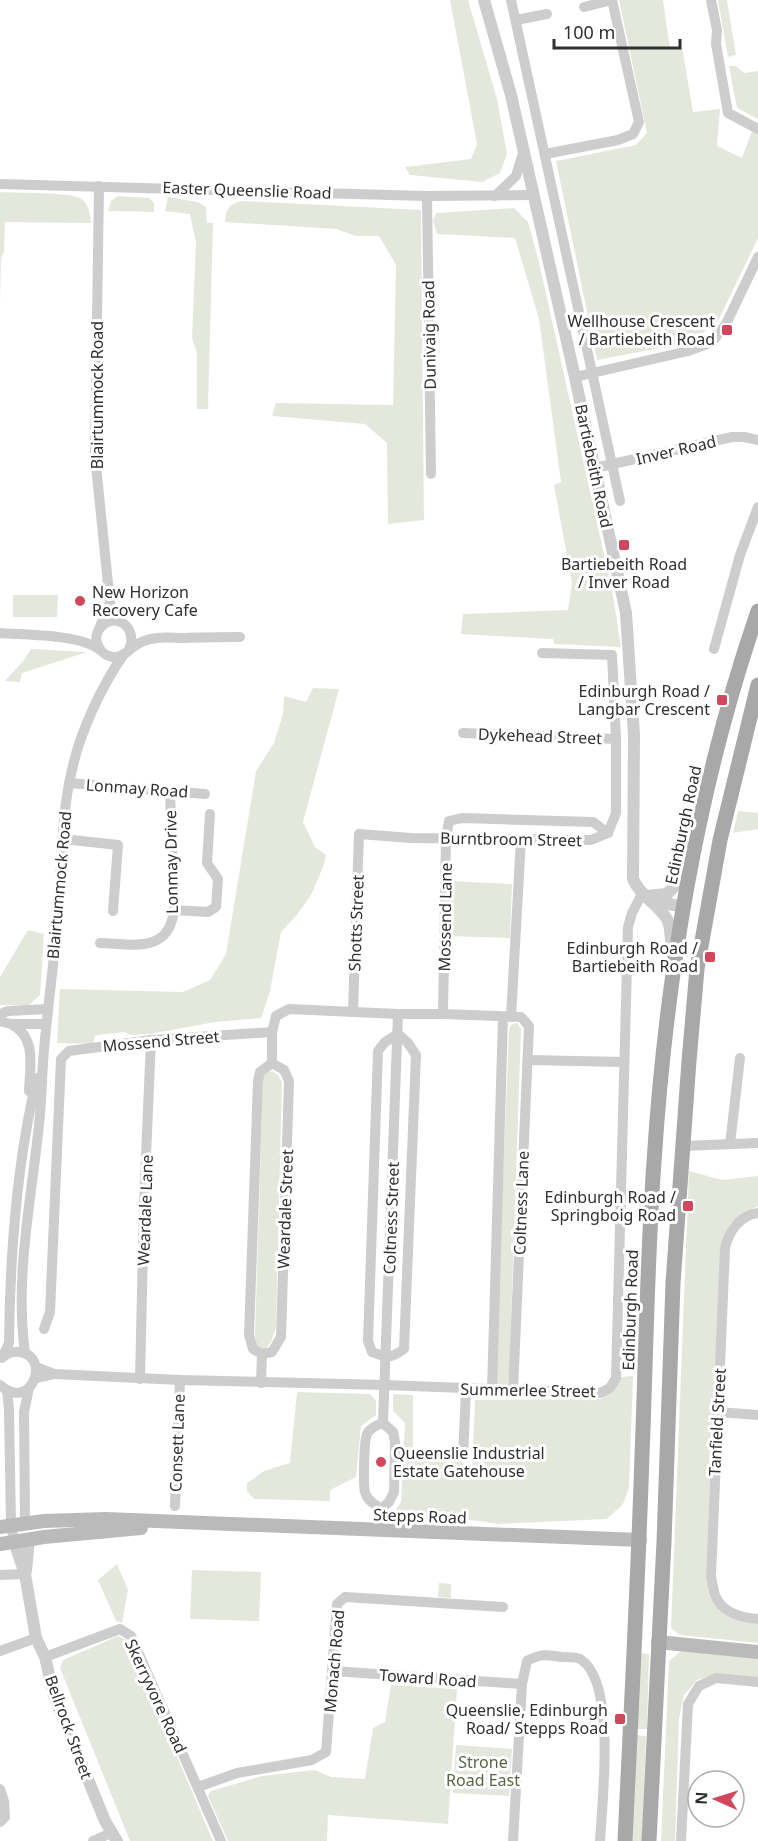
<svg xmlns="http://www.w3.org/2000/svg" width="758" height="1841" font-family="'Noto Sans',sans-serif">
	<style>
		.green { fill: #e4e8dc }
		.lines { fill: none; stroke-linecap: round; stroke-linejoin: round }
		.minor { stroke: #cdcdcd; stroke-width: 10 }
		.tertiary { stroke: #cdcdcd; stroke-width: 12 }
		.secondary { stroke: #bababa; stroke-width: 14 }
		.primary { stroke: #a8a8a8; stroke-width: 15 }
		.poi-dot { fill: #d1475d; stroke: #fff; stroke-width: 2 }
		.labels { text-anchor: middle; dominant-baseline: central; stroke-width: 6; stroke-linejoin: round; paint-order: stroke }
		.street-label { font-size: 16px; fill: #303030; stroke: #fff }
		.poi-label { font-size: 16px; fill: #303030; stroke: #fff; text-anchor: end }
		.park-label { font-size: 16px; fill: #566642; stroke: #fff }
	</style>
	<rect width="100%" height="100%" fill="#fff"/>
	<g class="green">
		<polygon points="450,0 468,0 497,99 507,154 500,173 482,182 410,175 405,167 471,159 477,144"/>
		<polygon points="619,0 663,0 670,49 682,47 693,112 720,109 717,146 742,158 752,131 758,134 758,238 718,321 691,342 597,360 556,161 636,145 647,133"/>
		<polygon points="718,0 727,0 736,55 728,57"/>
		<polygon points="729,66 736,66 744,73 758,71 758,119 737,108"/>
		<path d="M0,192C17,193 68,192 80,198C89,203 90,214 91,223L5,222L4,252L1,258L0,305Z"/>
		<polygon points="118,196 149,198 154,203 154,212 108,211 111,201"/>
		<polygon points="168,197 198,202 206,207 207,223 213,223 208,409 197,409 197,353 192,338 196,243 190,214 165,211"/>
		<path d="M242,201L421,210L424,520L388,524L387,443L365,424L272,416L276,403L393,405L396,265L379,236H356L336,229L225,222C226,209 229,204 242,201Z"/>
		<polygon points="514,208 528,222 538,258 612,590 621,647 554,644 553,639 461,634 463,614 568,610 572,583 554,485 561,482 539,319 515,238 437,234 433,221 436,213"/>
		<polygon points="13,595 58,595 57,617 13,617"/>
		<polygon points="31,649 87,652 22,673 20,682 5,681 24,660"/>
		<polygon points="313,688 339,689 303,822 315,847 326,855 323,867 311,895 296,916 281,932 270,991 261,1018 215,1022 150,1034 131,1035 124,1032 98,1035 95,1036 93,1044 57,1043 60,989 183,992 210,980 226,954 256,771 274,743 283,714 284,696 306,702"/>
		<polygon points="738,811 758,813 758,829 733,833"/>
		<polygon points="451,881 512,884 510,938 449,936"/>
		<polygon points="28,930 44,934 40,995 29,1005 0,1005 0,977"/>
		<polygon points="517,1023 521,1029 509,1380 506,1387 498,1385 495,1381 509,1029 512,1024"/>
		<polygon points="272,1071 278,1075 282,1082 276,1327 271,1342 265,1349 259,1349 256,1345 255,1335 263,1079 265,1073"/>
		<path d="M689,1171L722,1180L758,1176V1206C734,1218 727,1221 721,1249L706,1576C708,1584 708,1594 712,1600C722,1617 740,1623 758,1624V1643L680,1635L671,1628Z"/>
		<polygon points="633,1376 629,1488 623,1504 607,1519 499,1524 471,1520 395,1521 396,1509 401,1502 405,1423 393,1411 393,1394 413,1395 413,1457 461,1461 465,1465 464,1471 472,1471 475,1400 601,1399 615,1388 619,1377"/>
		<polygon points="297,1392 370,1394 376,1401 376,1415 361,1426 356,1477 330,1490 330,1501 254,1499 247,1491 247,1483 264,1471 290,1463"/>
		<polygon points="117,1564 128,1590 122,1623 116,1621 98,1580"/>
		<polygon points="192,1570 261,1572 259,1621 190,1619"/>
		<polygon points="439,1583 451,1584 451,1598 438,1597"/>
		<polygon points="118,1636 128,1641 213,1841 130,1841 60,1668 63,1660"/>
		<polygon points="681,1651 758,1657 758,1679 712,1675 697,1680 684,1695 679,1718 675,1841 661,1841 669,1661"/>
		<polygon points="638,1653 649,1654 647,1729 636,1729"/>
		<polygon points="391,1685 457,1689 448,1824 328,1815 327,1841 228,1841 208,1796 211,1791 262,1776 315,1770 331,1777 365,1779 373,1728 385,1722"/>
		<polygon points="636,1735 646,1736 642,1841 631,1841"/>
		<polygon points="456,1745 512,1749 509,1796 453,1793"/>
	</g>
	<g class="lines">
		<g class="minor">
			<polyline points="511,0 620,501"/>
			<polyline points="711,0 717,30 716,44 728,113 758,129"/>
			<polyline points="584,7 612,0"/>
			<polyline points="516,20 547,14"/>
			<polyline points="545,154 618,140 633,134 639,122 612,0"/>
			<polyline points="0,184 427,196 533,195"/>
			<polyline points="427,196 431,474"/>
			<polyline points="495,196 516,176 523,153"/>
			<polyline points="575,377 688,351 712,342 726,324 758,257"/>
			<polyline points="595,468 732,437 744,437 758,440"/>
			<polyline points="99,629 110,603 95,456 99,186"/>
			<path d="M0,633C26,635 81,634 100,650"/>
			<polyline points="714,649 740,555 758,507"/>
			<path d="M128,651C140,630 117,610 101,627C90,638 100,657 115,657C124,657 128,650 135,646C141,641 149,639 157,638C166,637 175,638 184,638C203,637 222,637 240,637"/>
			<polyline points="542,653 612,655 616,739 616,813 608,833"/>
			<polyline points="463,733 616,739"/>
			<polyline points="69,783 205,794"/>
			<polyline points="63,839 118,845 113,911"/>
			<polyline points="174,910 208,912 216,907 218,879 207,863 210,814"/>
			<path d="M100,943C133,944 169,954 174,910L170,791"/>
			<polyline points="353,1012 359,834 411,838 591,840 608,833"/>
			<polyline points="0,1014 8,1011 48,1009"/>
			<polyline points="443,1014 446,838 449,821 462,818 593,822 608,833"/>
			<polyline points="511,1017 521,839"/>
			<polyline points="0,1021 11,1024 46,1024"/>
			<path d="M11,1024C37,1037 30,1067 29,1091"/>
			<path d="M398,1034L408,1043L416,1055L404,1349C390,1359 388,1358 372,1352L368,1341L378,1051L385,1042Z"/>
			<polyline points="528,1060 624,1062"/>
			<polyline points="730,1144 740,1058"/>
			<polyline points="683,1146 758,1143"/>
			<path d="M758,1213C740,1215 728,1232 725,1249L711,1576C712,1582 713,1589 715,1595C721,1612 741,1618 758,1619"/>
			<polyline points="44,1329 50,1312 61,1059 69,1051 151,1040 272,1032 276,1016 289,1009 398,1014 443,1014 521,1017 529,1026 513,1391"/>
			<path d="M25,1353C14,1273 33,1193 40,1114C42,1092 42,1071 44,1050C48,1003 55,957 58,910C62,864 61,815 72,770C80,732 102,685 124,654"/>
			<polyline points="262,1354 272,1352 281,1337 289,1081 284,1070 272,1063"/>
			<path d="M3,1356L9,1343C10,1255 16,1164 37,1078"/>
			<polyline points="54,1374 180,1380 385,1385 600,1393 610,1388 616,1378 628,927 632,913 642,894"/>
			<polyline points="36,1378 54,1374 36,1367"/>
			<polyline points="140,1379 144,1203 151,1040"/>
			<polyline points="261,1383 262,1354 253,1349 249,1335 258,1081 260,1072 272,1063 272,1032"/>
			<path d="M0,1385C31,1413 52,1357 20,1352C12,1351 7,1353 2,1358"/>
			<polyline points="7,1390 9,1409 11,1525 14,1541"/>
			<polyline points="492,1390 503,1017"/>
			<polyline points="718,1412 758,1415"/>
			<polyline points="383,1423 398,1014"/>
			<polyline points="463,1457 466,1389"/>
			<polyline points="175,1506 180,1380"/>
			<path d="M381,1509C375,1504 367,1501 365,1492C363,1485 364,1440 367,1434C370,1428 377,1425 383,1423"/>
			<polyline points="25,1523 24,1412 29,1388"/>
			<polyline points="380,1531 381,1509 389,1502 394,1492 395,1442 393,1432 383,1423"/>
			<polyline points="0,1575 25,1574"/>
			<polyline points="0,1651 36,1638"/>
			<polyline points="45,1657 120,1629 131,1636 221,1841"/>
			<polyline points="333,1671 522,1684"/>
			<polyline points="198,1787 237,1773 312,1760 326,1752 337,1604 345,1597 503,1607"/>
			<polyline points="0,1789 4,1801 5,1817 0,1822"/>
			<polyline points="93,1841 111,1833"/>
			<path d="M513,1841L522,1684L527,1661C542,1653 546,1655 562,1657C568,1657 576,1657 580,1659C617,1680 602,1803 600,1841"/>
			<polyline points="681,1841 688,1704 699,1686 716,1678 758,1682"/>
		</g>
		<g class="tertiary">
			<path d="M484,0L511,95L574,373L626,613L634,735L633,879C640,896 658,904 667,919C672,929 671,942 671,953"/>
			<polyline points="645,896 667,894 691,870"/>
			<polyline points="649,898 669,904 684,907"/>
			<polyline points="14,1541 25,1574 36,1638 45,1657 54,1696 105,1821 117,1841"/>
			<polyline points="26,1571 29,1539"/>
		</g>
		<g class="secondary">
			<polyline points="0,1527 44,1521 106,1519 640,1540"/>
			<polyline points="0,1544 44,1537 141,1528"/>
			<polyline points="658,1642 758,1652"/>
		</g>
		<g class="primary">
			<path d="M625,1841C631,1712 638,1583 642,1455C646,1357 647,1259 654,1162C666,975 697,788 758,611"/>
			<polyline points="649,1841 664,1542 673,1283 689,1061 697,969 720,840 758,685"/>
		</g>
	</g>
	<g class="poi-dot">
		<rect x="721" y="324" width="12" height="12" rx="3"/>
		<rect x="618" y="539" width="12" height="12" rx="3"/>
		<circle cx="80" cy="601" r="6"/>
		<rect x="716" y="694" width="12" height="12" rx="3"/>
		<rect x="704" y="951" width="12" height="12" rx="3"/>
		<rect x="682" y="1200" width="12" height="12" rx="3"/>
		<circle cx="381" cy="1462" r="6"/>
		<rect x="614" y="1713" width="12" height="12" rx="3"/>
	</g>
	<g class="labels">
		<g class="street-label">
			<text transform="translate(247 190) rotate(2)">Easter Queenslie Road</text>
			<text transform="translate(429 335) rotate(-91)">Dunivaig Road</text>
			<text transform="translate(97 395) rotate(-90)">Blairtummock Road</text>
			<text transform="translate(676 450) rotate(-13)">Inver Road</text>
			<text transform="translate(594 466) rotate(78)">Bartiebeith Road</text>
			<text transform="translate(540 736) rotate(2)">Dykehead Street</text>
			<text transform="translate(137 788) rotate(4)">Lonmay Road</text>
			<text transform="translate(683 825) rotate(-78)">Edinburgh Road</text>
			<text transform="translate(511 839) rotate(1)">Burntbroom Street</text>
			<text transform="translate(171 862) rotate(-91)">Lonmay Drive</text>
			<text transform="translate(59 885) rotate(-85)">Blairtummock Road</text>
			<text transform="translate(445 917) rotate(-89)">Mossend Lane</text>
			<text transform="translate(356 923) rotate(-88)">Shotts Street</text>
			<text transform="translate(161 1041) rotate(-5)">Mossend Street</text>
			<text transform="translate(521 1203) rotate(-88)">Coltness Lane</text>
			<text transform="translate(285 1209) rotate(-88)">Weardale Street</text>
			<text transform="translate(145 1210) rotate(-88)">Weardale Lane</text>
			<text transform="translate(391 1218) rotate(-88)">Coltness Street</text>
			<text transform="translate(630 1310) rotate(-88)">Edinburgh Road</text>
			<text transform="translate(528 1390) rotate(1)">Summerlee Street</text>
			<text transform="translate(717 1422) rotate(-87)">Tanfield Street</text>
			<text transform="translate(177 1443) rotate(-88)">Consett Lane</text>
			<text transform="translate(420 1516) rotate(2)">Stepps Road</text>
			<text transform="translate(334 1661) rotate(-85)">Monach Road</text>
			<text transform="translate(428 1678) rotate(4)">Toward Road</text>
			<text transform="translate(156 1696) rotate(65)">Skerryvore Road</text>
			<text transform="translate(69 1727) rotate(70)">Bellrock Street</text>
		</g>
		<g class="poi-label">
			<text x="715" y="321">Wellhouse Crescent<tspan x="715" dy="18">/ Bartiebeith Road</tspan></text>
			<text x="624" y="564" text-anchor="middle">Bartiebeith Road<tspan x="624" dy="18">/ Inver Road</tspan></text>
			<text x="92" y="592" text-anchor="start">New Horizon<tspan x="92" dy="18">Recovery Cafe</tspan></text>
			<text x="710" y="691">Edinburgh Road /<tspan x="710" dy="18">Langbar Crescent</tspan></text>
			<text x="698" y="948">Edinburgh Road /<tspan x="698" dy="18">Bartiebeith Road</tspan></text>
			<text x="676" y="1197">Edinburgh Road /<tspan x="676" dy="18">Springboig Road</tspan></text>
			<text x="393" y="1453" text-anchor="start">Queenslie Industrial<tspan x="393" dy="18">Estate Gatehouse</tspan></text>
			<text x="608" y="1710">Queenslie, Edinburgh<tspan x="608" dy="18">Road/ Stepps Road</tspan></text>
		</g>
		<g class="park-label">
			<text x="483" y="1762">Strone<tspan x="483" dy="18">Road East</tspan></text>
		</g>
	</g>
	<g transform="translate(716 1799) rotate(273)"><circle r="28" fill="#ffffff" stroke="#acacac" stroke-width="1.5"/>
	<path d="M0-4.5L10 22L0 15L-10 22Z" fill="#d1475d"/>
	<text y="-9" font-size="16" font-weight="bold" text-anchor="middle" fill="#303030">N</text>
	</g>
	<path d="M554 39v9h126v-9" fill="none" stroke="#303030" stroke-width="3"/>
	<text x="563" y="39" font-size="18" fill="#303030" stroke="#ffffff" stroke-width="4.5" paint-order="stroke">100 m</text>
</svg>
